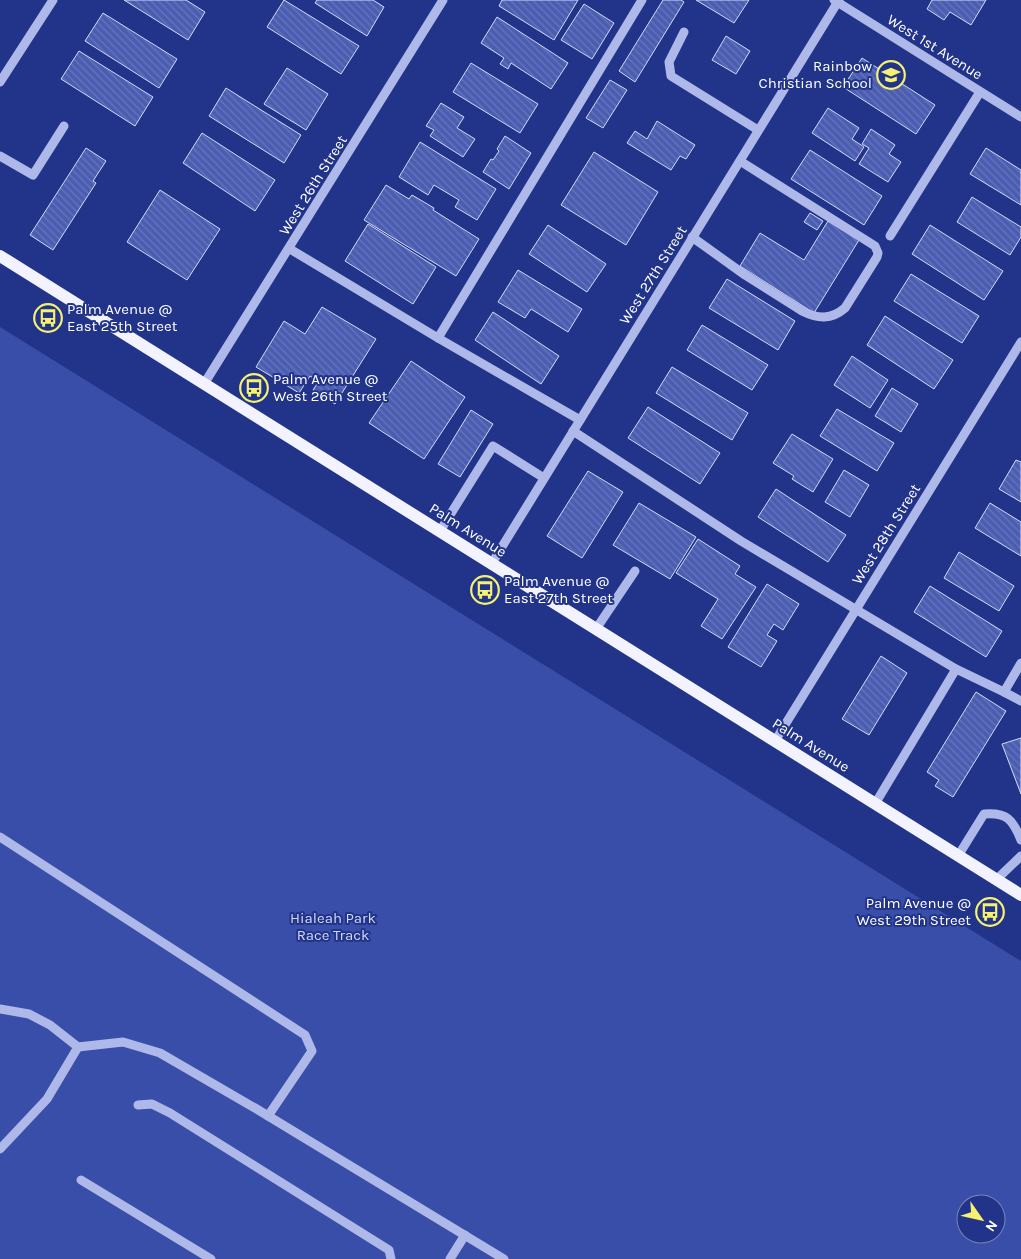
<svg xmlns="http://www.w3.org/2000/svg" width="1021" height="1259" font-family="Karla,sans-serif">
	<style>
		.green { fill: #394ea8; fill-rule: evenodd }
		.building { fill: url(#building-back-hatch); stroke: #d2d9f7 }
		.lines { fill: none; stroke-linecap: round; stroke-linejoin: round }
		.minor { stroke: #aeb9ea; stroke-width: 9 }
		.major { stroke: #f2f3fe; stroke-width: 12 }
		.labels { text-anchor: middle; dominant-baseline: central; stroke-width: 4; stroke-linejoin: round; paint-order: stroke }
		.street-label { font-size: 15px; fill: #fff; stroke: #223489 }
		.poi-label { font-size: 15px; fill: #fff; stroke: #223489; text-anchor: start }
		.park-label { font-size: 15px; fill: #d2d9f7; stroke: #223489 }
	</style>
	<defs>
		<pattern id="building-back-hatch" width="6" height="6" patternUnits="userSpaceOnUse" patternTransform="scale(1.25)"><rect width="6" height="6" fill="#4b5db1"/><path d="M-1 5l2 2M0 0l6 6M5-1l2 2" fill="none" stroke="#6675bd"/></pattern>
	</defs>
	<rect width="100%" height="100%" fill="#223489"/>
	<path class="green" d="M0,327L1021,961V1259H0ZM966,1204H996V1234H966Z"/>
	<g class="building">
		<polygon points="124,0 186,0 205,12 188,40"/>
		<polygon points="284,0 359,46 341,74 267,27"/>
		<polygon points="317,0 373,0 384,7 367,36 315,3"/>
		<polygon points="502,0 578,0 554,40 499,6"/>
		<polygon points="663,0 681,0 684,2 635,82 619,71"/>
		<polygon points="696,0 749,0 734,23"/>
		<polygon points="932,0 986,0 971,25 950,12 944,20 927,9"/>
		<polygon points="584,4 614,23 592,59 561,40"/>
		<polygon points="103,13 177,59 159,88 85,41"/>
		<polygon points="497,17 568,63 551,89 511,63 508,69 500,64 504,58 481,43"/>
		<polygon points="726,36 750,51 736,74 712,60"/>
		<polygon points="79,51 153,97 135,126 61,79"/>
		<polygon points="862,58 935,105 916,134 843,87"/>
		<polygon points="471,63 538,104 520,133 453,92"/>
		<polygon points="287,68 328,94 306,130 264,104"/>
		<polygon points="610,80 627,90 603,128 586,118"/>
		<polygon points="226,88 301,135 284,163 209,116"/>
		<polygon points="441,103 464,117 457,128 475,139 463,157 430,136 434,130 426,126"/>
		<polygon points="828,108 859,128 852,139 864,147 855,161 812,133"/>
		<polygon points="657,121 695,145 686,159 680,156 671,170 627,143 635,131 647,139"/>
		<polygon points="871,129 895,145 889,154 901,162 888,182 859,164 869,148 862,144"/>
		<polygon points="202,133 275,180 255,211 183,163"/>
		<polygon points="505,136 531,153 509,189 483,172 491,159 493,160 499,151 497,149"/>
		<polygon points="420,142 496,189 477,220 455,207 459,200 434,185 428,195 399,177"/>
		<polygon points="86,148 106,161 93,181 96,183 53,250 30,235"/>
		<polygon points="986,148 1021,170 1021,205 970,174"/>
		<polygon points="810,150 882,196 864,225 791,179"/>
		<polygon points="594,152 658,192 626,245 561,205"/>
		<polygon points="386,185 409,199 412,195 434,208 433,210 479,239 456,276 364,220"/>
		<polygon points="160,190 220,229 187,280 127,242"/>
		<polygon points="972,197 1021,227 1021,237 1010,255 957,222"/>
		<polygon points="810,213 823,221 817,230 804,222"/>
		<polygon points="828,221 859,240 814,313 740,266 760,233 804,260"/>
		<polygon points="368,224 436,267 413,304 345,261"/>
		<polygon points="548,225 606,264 587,292 529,254"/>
		<polygon points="930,225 1003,271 984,300 912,254"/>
		<polygon points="518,270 582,309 568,332 531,309 525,318 498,302"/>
		<polygon points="911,274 979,316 962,343 894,301"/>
		<polygon points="727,279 795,321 778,350 709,308"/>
		<polygon points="322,307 376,339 335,404 313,390 319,381 310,376 299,393 256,367 284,321 305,334"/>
		<polygon points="493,312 559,356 541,384 475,340"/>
		<polygon points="885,316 953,360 934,389 867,345"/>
		<polygon points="702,325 768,365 752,390 687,350"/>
		<polygon points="852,356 888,380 870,408 834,385"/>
		<polygon points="411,361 465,397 424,459 369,423"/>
		<polygon points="672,367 748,413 732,440 656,393"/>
		<polygon points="892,388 918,404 901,432 875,416"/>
		<polygon points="648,407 720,453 700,484 628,438"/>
		<polygon points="837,409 894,443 877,471 820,436"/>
		<polygon points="471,410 493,424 460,477 438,464"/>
		<polygon points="792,434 833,459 813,492 792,479 794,476 773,463"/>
		<polygon points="1016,460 1021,462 1021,502 999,489"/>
		<polygon points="844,470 869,485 850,517 825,502"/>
		<polygon points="588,471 623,492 582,558 547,536"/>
		<polygon points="776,489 846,535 828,562 758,517"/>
		<polygon points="639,503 696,537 670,579 613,545"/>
		<polygon points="990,503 1021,522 1021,556 975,528"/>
		<polygon points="698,539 740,566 735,574 756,587 722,639 701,626 718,599 676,573"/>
		<polygon points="959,552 1014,586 999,611 944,578"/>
		<polygon points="767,584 799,604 783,630 774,624 767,635 777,641 761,667 728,647"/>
		<polygon points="930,586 1002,631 986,657 914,612"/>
		<polygon points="881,656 907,673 869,735 842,719"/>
		<polygon points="976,692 1006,711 953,797 935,786 939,780 927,772"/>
		<polygon points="1021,738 1021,794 1002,744"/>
	</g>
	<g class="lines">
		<g class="minor">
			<polyline points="834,0 1021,117"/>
			<polyline points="684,32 669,62 671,76 758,130"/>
			<polyline points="0,82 53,0"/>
			<polyline points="0,156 33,175 64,126"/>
			<polyline points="890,236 980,92"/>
			<path d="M692,237L745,275L802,311C818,319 831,320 845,308L877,257L878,253L875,246L740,161"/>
			<polyline points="290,249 438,338 580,420"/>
			<polyline points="438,338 642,0"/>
			<polyline points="204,384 443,0"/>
			<polyline points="573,431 741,541 956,669 875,804"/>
			<polyline points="440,531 493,446 544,478"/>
			<polyline points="492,563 839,0"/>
			<polyline points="596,629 635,571"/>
			<polyline points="956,669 1004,692 1021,663"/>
			<polyline points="1004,692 1021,701"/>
			<polyline points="775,741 1021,342"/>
			<polyline points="0,837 305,1035 312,1051 268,1116"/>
			<path d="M958,856L984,814C1007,812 1013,820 1021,840"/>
			<polyline points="996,880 1021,856"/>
			<polyline points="0,1009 29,1014 50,1025 78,1047 47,1099 0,1149"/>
			<polyline points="78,1047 123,1042 160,1053 255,1108 504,1259"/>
			<polyline points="138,1105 152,1104 170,1113 389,1250 391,1259"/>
			<polyline points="81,1180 211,1259"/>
			<polyline points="450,1259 465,1235"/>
		</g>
		<polyline class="major" points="0,256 1021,895"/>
	</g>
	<defs>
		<symbol id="school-ring" viewBox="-11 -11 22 22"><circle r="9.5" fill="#223489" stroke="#f6f270" stroke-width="1.5"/><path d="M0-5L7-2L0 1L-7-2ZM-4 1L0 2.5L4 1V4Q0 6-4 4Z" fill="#f6f270"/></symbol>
		<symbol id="bus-ring" viewBox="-11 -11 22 22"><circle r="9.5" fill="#223489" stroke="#f6f270" stroke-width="1.5"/><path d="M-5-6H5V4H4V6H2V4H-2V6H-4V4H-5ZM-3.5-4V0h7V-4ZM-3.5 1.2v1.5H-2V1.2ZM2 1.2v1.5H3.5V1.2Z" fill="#f6f270"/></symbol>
	</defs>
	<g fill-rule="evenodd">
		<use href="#school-ring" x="875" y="59" width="32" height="32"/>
		<use href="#bus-ring" x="32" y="302" width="32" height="32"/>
		<use href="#bus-ring" x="238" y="372" width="32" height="32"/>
		<use href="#bus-ring" x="469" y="574" width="32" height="32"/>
		<use href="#bus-ring" x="974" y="896" width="32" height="32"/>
	</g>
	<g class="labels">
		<g class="street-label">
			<text transform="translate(935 47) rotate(32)">West 1st Avenue</text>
			<text transform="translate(313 185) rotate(-58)">West 26th Street</text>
			<text transform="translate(653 275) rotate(-58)">West 27th Street</text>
			<text transform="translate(468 530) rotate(32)">Palm Avenue</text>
			<text transform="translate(886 534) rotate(-58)">West 28th Street</text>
			<text transform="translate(811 745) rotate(32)">Palm Avenue</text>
		</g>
		<g class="poi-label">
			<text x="872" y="66" text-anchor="end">Rainbow<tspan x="872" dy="17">Christian School</tspan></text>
			<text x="67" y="309">Palm Avenue @<tspan x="67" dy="17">East 25th Street</tspan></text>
			<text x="273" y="379">Palm Avenue @<tspan x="273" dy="17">West 26th Street</tspan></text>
			<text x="504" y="581">Palm Avenue @<tspan x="504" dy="17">East 27th Street</tspan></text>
			<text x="971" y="903" text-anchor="end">Palm Avenue @<tspan x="971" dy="17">West 29th Street</tspan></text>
		</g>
		<g class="park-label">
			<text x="333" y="918">Hialeah Park<tspan x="333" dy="17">Race Track</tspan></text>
		</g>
	</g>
	<g transform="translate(981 1219) rotate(124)"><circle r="24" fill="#223489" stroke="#7a85b8"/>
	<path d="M0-4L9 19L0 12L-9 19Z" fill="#f6f270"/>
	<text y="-8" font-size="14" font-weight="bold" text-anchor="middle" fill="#ffffff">N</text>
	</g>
</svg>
